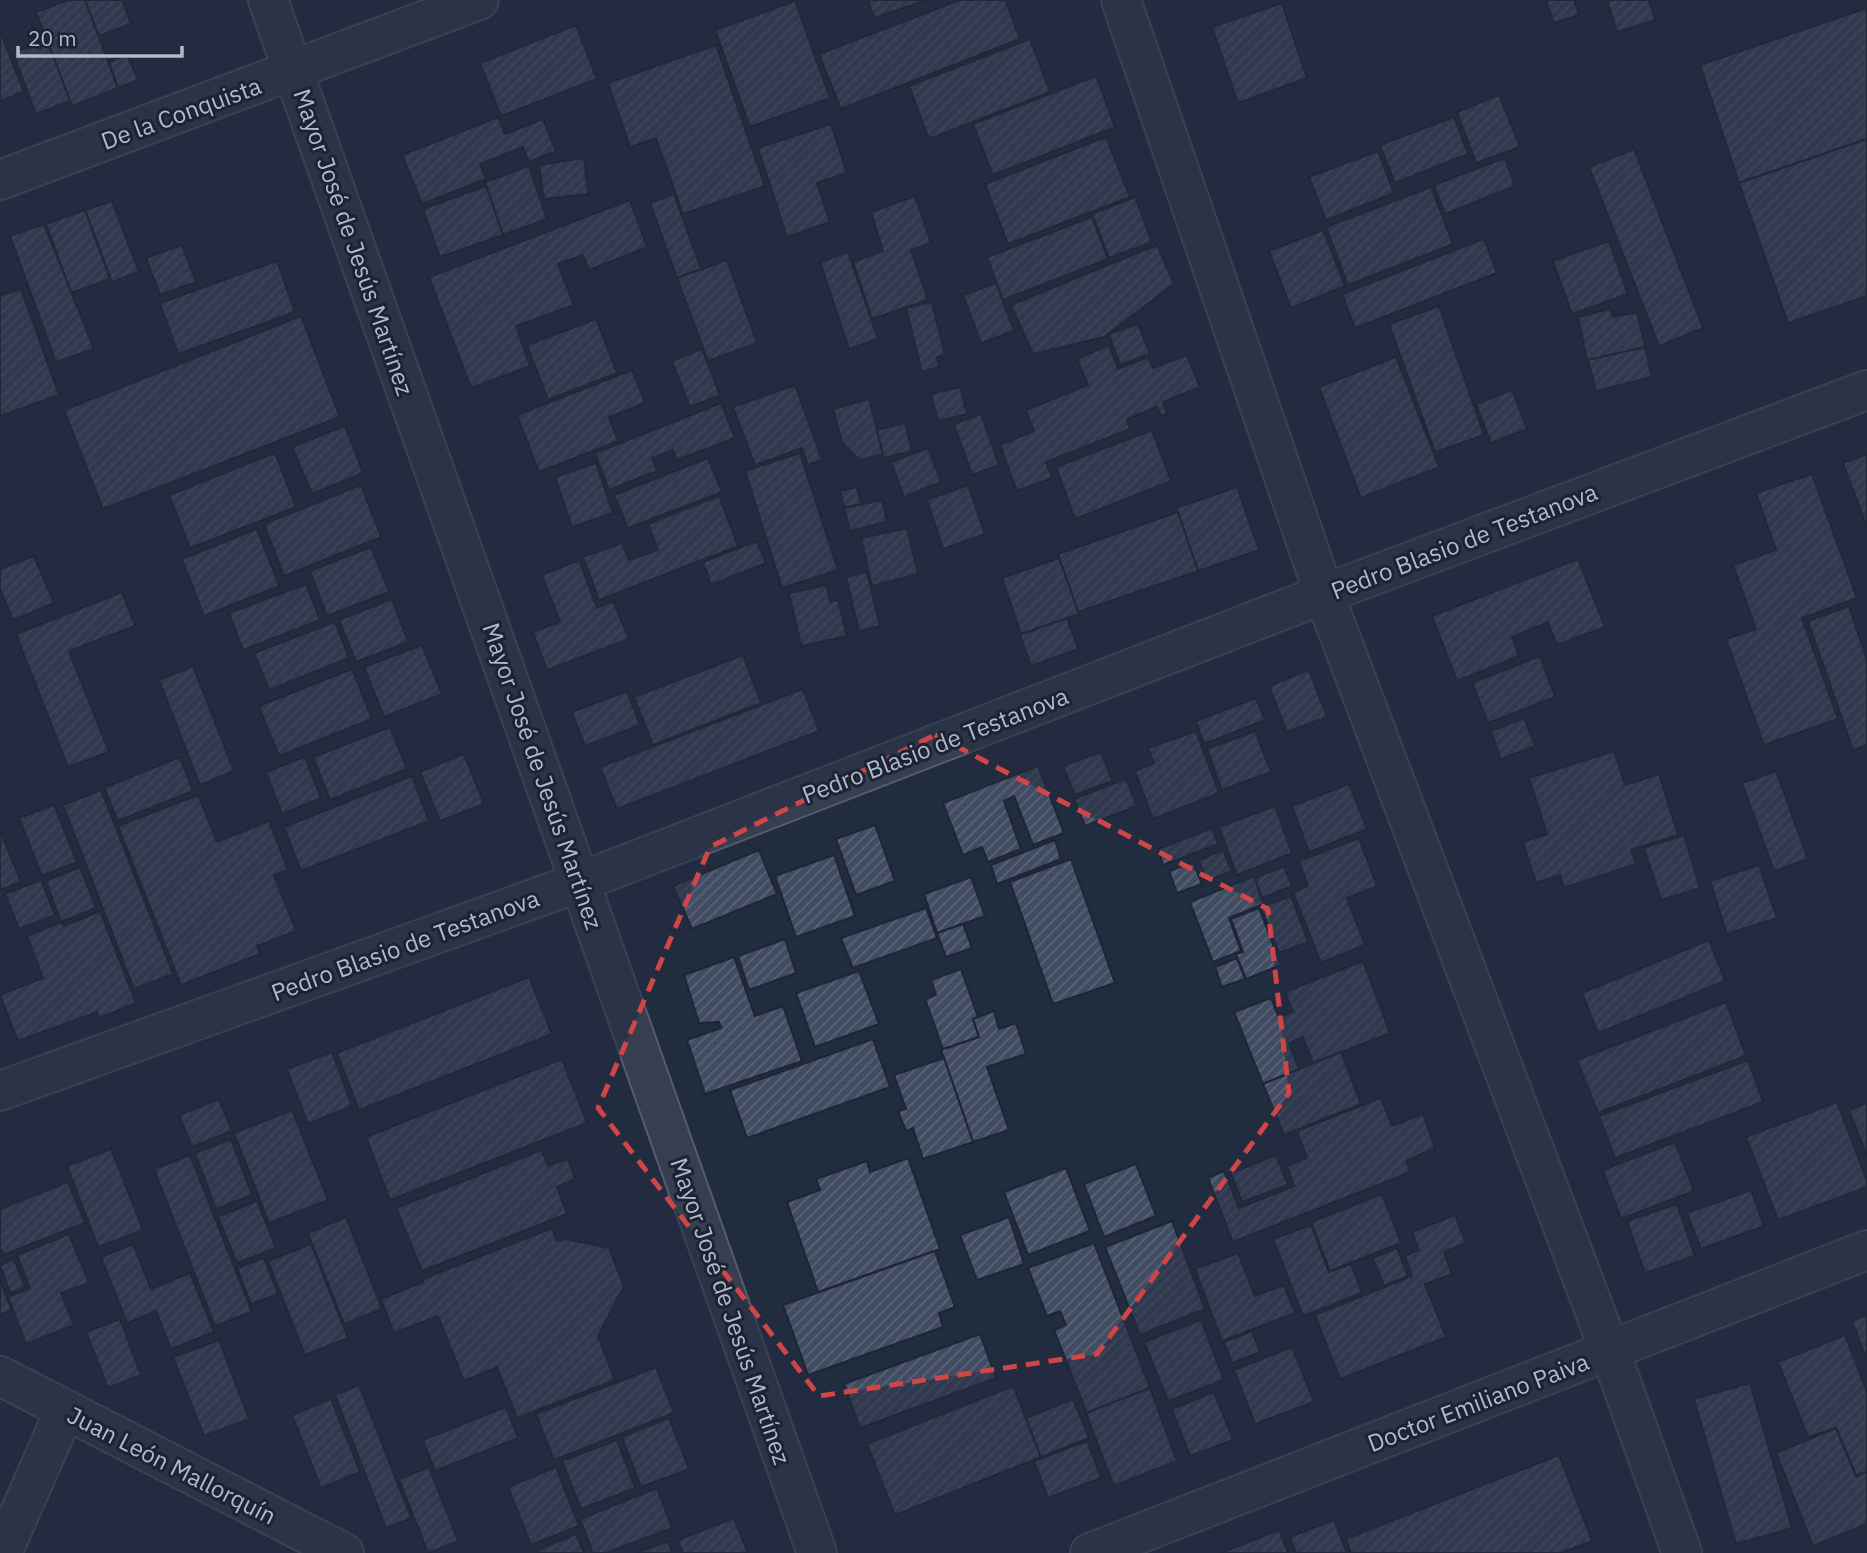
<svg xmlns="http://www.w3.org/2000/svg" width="1867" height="1553" font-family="'IBM Plex Sans',sans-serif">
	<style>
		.building { fill: url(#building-hatch); stroke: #1d2536; stroke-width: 2 }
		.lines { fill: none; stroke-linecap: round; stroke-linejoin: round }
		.minor-casing { stroke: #545c6d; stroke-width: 42 }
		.minor { stroke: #363e4f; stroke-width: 38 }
		.marked { fill: none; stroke: #cf4548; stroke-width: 5; stroke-dasharray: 14 9; stroke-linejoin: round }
		.labels { text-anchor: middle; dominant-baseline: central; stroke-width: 6; stroke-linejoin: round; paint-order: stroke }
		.street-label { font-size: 24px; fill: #b2b9ca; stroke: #1b2334 }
	</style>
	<defs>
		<pattern id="building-hatch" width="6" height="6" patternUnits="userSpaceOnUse" patternTransform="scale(1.75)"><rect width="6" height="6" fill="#414b61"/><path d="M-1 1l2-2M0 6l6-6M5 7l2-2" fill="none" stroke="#5a6376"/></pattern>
	</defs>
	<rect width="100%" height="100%" fill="#222c3f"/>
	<g class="building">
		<polygon points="68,0 85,0 118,88 72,106 36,12"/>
		<polygon points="85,0 122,0 131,24 99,36"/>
		<polygon points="868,0 927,0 874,18"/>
		<polygon points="960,0 1005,0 1020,39 841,109 819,54"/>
		<polygon points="1546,0 1574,0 1579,15 1554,23"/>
		<polygon points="1607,0 1649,0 1655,20 1617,32"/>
		<polygon points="795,1 830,98 750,127 715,30"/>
		<polygon points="1282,3 1307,78 1238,103 1212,27"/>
		<polygon points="1867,8 1867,139 1739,183 1700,65"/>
		<polygon points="576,25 597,79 501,116 480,63"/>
		<polygon points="0,31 24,92 0,101"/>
		<polygon points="1030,39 1050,92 929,139 909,86"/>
		<polygon points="47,40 70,101 36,114 13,53"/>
		<polygon points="716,45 765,186 683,214 656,138 630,147 608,83"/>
		<polygon points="127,55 138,80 118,88 109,62"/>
		<polygon points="1096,76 1115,127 993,175 973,124"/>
		<polygon points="1499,95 1520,147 1476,163 1457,112"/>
		<polygon points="498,117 505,134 543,119 556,151 529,162 523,147 480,164 486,179 422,204 402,155"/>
		<polygon points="1454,117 1468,154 1395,183 1380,145"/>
		<polygon points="831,124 847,173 817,183 830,222 787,237 758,148"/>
		<polygon points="1106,137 1130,197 1008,244 985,184"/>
		<polygon points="1867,139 1867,296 1788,323 1739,183"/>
		<polygon points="1634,149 1703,328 1659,346 1589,167"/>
		<polygon points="1378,151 1394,193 1326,220 1309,177"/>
		<polygon points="584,158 588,194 544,199 539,165"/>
		<polygon points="1505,158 1515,186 1445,214 1434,185"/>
		<polygon points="529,166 547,219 503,235 485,182"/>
		<polygon points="486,186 503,235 440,257 423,209"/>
		<polygon points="1431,187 1453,244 1348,285 1326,227"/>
		<polygon points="674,194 701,269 677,278 650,203"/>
		<polygon points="915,196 931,243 911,250 928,300 872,319 853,262 883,251 871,212"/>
		<polygon points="1135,197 1152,242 1109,258 1092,214"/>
		<polygon points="630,200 647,247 589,270 583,255 558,264 574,305 516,326 530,366 471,388 429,277"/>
		<polygon points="112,201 139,272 112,282 85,210"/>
		<polygon points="85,210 110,279 71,293 46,224"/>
		<polygon points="1092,217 1108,259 1003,300 987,257"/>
		<polygon points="44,224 94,349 56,362 10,236"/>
		<polygon points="1323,230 1345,286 1291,308 1269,251"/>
		<polygon points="1484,239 1497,273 1355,328 1342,294"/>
		<polygon points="1609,241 1628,294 1572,314 1553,261"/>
		<polygon points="182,245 196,282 160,295 146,258"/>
		<polygon points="1157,245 1174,284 1104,337 1033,354 1011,305"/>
		<polygon points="848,252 878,339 849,349 820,262"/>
		<polygon points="727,260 757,343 708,361 677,278"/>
		<polygon points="277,261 295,312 178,354 160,303"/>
		<polygon points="996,283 1014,331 981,343 963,295"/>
		<polygon points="21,289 59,395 0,416 0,293 2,295"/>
		<polygon points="932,302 945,355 937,357 939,367 922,372 906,308"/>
		<polygon points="1439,306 1484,435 1435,452 1389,324"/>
		<polygon points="1610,309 1613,317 1637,312 1645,347 1587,361 1578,317"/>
		<polygon points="301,316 340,417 103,509 64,410"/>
		<polygon points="596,319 617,373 548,400 527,345"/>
		<polygon points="1138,324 1150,354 1120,365 1109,334"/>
		<polygon points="1109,345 1118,369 1148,357 1153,368 1187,355 1200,387 1163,402 1167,414 1161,416 1157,407 1127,419 1130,429 1046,462 1052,478 1017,491 1000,445 1034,431 1026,410 1088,385 1077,359"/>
		<polygon points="1645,347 1652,377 1596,391 1588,360"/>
		<polygon points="702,349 720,395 690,407 672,361"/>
		<polygon points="1396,357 1439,467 1361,498 1319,387"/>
		<polygon points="632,370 645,403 609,417 618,441 539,472 517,415"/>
		<polygon points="795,385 822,460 808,465 802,448 755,465 733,407"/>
		<polygon points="960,387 967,414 938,421 931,394"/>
		<polygon points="1512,390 1527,429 1491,443 1476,404"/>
		<polygon points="869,399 883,454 861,460 854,455 842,442 833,409"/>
		<polygon points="721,403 735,438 677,460 673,450 652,458 657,471 609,490 595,453"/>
		<polygon points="981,414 999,465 972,475 954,424"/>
		<polygon points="905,423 912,451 884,458 877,430"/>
		<polygon points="345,426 363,473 312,494 292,447"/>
		<polygon points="1152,430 1171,481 1075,519 1056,467"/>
		<polygon points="928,448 941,482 904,497 891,462"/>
		<polygon points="275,453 296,507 190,548 169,495"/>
		<polygon points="800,453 838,570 782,588 745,471"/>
		<polygon points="1867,454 1867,527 1843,463"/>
		<polygon points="708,458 722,492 628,528 614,495"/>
		<polygon points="596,463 613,513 572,527 555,477"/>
		<polygon points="1812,474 1857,598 1802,618 1838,719 1764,745 1726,639 1756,629 1733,565 1776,550 1756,493"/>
		<polygon points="361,485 381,537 284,576 264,524"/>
		<polygon points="968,485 985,534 943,549 927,500"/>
		<polygon points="857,487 861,504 844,508 840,491"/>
		<polygon points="1237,487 1259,550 1198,571 1176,508"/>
		<polygon points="719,496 738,546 599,600 583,557 622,543 629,560 658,550 648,524"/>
		<polygon points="882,500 887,522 850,531 844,508"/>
		<polygon points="1178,512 1198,571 1078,612 1058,554"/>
		<polygon points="907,528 918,574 872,586 861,538"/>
		<polygon points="257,529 279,586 204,616 182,559"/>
		<polygon points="757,541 766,563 711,585 703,562"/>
		<polygon points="371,547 389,592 327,616 310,571"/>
		<polygon points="34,556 54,603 13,620 0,589 0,569"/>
		<polygon points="1059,558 1079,614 1021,634 1002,578"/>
		<polygon points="1578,559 1605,627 1557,645 1548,622 1512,637 1519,656 1457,681 1432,616"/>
		<polygon points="579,560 597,608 613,601 629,639 547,670 533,632 560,622 542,575"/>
		<polygon points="867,572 880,626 859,631 846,577"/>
		<polygon points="306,584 320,620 243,650 229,613"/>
		<polygon points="827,585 830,602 838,600 847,636 801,646 789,593"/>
		<polygon points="122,592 135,626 69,651 109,752 68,767 16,634"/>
		<polygon points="392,599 408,642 356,662 339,620"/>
		<polygon points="1849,606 1867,660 1867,745 1853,750 1808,621"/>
		<polygon points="1067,618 1078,649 1031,666 1020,635"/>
		<polygon points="335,622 349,658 269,690 254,653"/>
		<polygon points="422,645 442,694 384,717 364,667"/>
		<polygon points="743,655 761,703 653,745 634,697"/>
		<polygon points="1540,656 1555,697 1488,723 1472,683"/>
		<polygon points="193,666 234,771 200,785 159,680"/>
		<polygon points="352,669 372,719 279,756 259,706"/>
		<polygon points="1309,670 1327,717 1287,732 1269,686"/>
		<polygon points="803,689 819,731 617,809 600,767"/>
		<polygon points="627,691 640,725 585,746 572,712"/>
		<polygon points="1256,698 1265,720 1204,744 1196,721"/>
		<polygon points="1524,718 1535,746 1501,759 1491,731"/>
		<polygon points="390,727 407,769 330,800 313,757"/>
		<polygon points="1196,731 1219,793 1153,819 1135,771 1154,763 1148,748"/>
		<polygon points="1255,731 1271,772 1222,790 1207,749"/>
		<polygon points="1614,751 1625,785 1659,774 1678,835 1631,850 1636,864 1564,888 1560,875 1536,883 1523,842 1547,834 1529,778"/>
		<polygon points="1101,752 1112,781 1075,795 1063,766"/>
		<polygon points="464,754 484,804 440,821 420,772"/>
		<polygon points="180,757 193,791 118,821 104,788"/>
		<polygon points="305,757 321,798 282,814 266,772"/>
		<polygon points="1038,766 1064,833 1033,845 1014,796 1004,801 1021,849 988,862 982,847 963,855 943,803"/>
		<polygon points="1776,771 1808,859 1774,871 1742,783"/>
		<polygon points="412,776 429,821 301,871 284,827"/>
		<polygon points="1126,779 1137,806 1085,826 1074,799"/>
		<polygon points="1349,784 1367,829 1309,852 1292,806"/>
		<polygon points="101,790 173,974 134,989 63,805"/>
		<polygon points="198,795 217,842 269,821 288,870 274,875 296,931 257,946 260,954 181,985 118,826"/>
		<polygon points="54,805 77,862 42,876 19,818"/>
		<polygon points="1275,806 1292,853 1237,875 1219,827"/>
		<polygon points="875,825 895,881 856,895 836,839"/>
		<polygon points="1212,828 1218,844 1163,865 1158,849"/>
		<polygon points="0,830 21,882 0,890"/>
		<polygon points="1684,835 1700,888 1661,900 1644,848"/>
		<polygon points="1359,838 1377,886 1347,898 1365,945 1321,963 1293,892 1308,886 1299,861"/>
		<polygon points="1055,840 1061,859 997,884 991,865"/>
		<polygon points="759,850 777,894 692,929 673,886"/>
		<polygon points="1223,850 1232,871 1207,881 1199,860"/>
		<polygon points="834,855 855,916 796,937 775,876"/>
		<polygon points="1071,859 1115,983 1053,1004 1010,882"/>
		<polygon points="1193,862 1202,884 1177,893 1169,871"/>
		<polygon points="1759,865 1777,918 1727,934 1710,881"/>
		<polygon points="1284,866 1292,886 1262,898 1255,878"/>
		<polygon points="80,867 96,908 61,922 46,881"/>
		<polygon points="1254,876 1263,904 1229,918 1241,951 1213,962 1190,902"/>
		<polygon points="971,877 985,916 937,933 924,894"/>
		<polygon points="41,880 55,915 19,929 5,894"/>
		<polygon points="1291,896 1308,942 1279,953 1261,907"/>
		<polygon points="926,908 937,938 853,968 841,938"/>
		<polygon points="1259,908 1281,965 1246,979 1236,954 1243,952 1231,919"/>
		<polygon points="100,911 136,1003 99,1018 97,1012 18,1041 0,995 43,978 27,936 61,922 64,926"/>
		<polygon points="963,924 972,948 946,957 937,933"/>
		<polygon points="785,939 796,973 749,990 738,956"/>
		<polygon points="1709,940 1725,981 1598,1033 1582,993"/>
		<polygon points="734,957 755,1016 783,1006 802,1061 705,1094 687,1040 721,1028 719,1022 699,1023 684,975"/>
		<polygon points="1237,958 1245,979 1222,987 1215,967"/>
		<polygon points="1363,961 1390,1033 1313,1063 1303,1037 1289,1043 1299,1069 1263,1084 1234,1012 1271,998 1279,1018 1293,1012 1285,992"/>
		<polygon points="961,969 978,1017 973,1019 979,1037 943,1049 925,999 936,995 931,980"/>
		<polygon points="859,971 879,1024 815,1047 796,993"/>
		<polygon points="529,977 552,1034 359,1110 337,1053"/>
		<polygon points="1726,1002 1746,1056 1598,1113 1577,1060"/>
		<polygon points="994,1011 999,1029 1016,1023 1026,1054 987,1067 1009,1130 973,1142 941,1050 979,1037 973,1019"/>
		<polygon points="873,1039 890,1087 747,1138 730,1090"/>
		<polygon points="332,1052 352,1106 308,1124 287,1069"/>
		<polygon points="1341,1052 1361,1104 1284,1135 1263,1084"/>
		<polygon points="944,1058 973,1142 923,1159 913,1128 906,1131 898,1111 906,1109 894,1075"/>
		<polygon points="562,1059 587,1123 390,1200 366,1137"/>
		<polygon points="1748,1060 1763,1102 1615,1158 1599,1116"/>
		<polygon points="1381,1098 1392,1126 1423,1114 1435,1148 1406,1161 1411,1172 1233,1242 1208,1178 1224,1171 1239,1208 1294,1186 1287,1166 1307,1158 1297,1131"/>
		<polygon points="219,1099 232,1131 192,1147 179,1115"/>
		<polygon points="1837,1102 1867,1181 1867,1187 1778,1220 1746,1137"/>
		<polygon points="1867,1103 1867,1156 1849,1110"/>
		<polygon points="292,1110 328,1200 269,1223 234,1133"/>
		<polygon points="231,1139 252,1195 216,1209 195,1153"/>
		<polygon points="1675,1142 1694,1191 1621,1219 1603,1170"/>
		<polygon points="111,1149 143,1230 98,1247 67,1166"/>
		<polygon points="542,1150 548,1166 568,1159 575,1179 557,1187 567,1214 422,1271 396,1208"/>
		<polygon points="190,1155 252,1312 215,1326 154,1169"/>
		<polygon points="1276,1155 1288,1185 1242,1202 1231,1173"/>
		<polygon points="908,1158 940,1249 818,1292 787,1202 820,1190 816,1179 867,1161 870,1172"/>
		<polygon points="1136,1164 1156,1216 1104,1237 1084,1184"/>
		<polygon points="1066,1168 1090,1231 1028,1255 1004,1192"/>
		<polygon points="68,1182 85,1223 3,1255 0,1248 0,1209"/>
		<polygon points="1751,1190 1764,1226 1701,1249 1687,1213"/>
		<polygon points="1382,1194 1401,1243 1330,1271 1311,1222"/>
		<polygon points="257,1201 276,1248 237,1263 218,1217"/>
		<polygon points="1677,1204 1695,1256 1645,1273 1627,1221"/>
		<polygon points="1455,1215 1466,1243 1444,1252 1452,1274 1425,1284 1446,1337 1340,1379 1315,1315 1412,1276 1405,1256 1419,1250 1412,1232"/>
		<polygon points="346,1217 382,1309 344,1324 308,1233"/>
		<polygon points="1009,1217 1024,1264 977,1280 960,1235"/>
		<polygon points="1172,1221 1205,1309 1140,1335 1105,1247"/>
		<polygon points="1311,1225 1329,1272 1351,1264 1362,1293 1303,1316 1273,1239"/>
		<polygon points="552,1228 557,1241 566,1239 609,1248 624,1286 598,1336 615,1380 517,1418 497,1367 464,1381 438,1316 394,1333 381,1299 423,1282 423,1279"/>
		<polygon points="69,1234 89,1283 61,1293 74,1325 26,1344 8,1297 30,1288 17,1255"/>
		<polygon points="1094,1243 1150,1388 1087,1413 1054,1330 1066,1325 1060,1311 1047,1316 1028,1268"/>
		<polygon points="133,1244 151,1289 190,1273 214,1332 171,1349 156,1311 127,1323 101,1257"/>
		<polygon points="311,1244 348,1338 305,1355 268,1261"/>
		<polygon points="1397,1248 1408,1276 1384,1286 1373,1258"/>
		<polygon points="935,1251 955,1307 939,1313 943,1327 808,1375 783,1305"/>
		<polygon points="1238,1253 1255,1296 1284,1285 1295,1313 1222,1341 1195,1269"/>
		<polygon points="264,1258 278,1294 251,1304 237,1268"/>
		<polygon points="14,1259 25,1287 10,1293 0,1265"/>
		<polygon points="0,1281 12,1310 0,1315"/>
		<polygon points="1867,1315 1867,1360 1852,1321"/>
		<polygon points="120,1319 141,1375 108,1388 86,1332"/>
		<polygon points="1201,1320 1224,1380 1168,1401 1144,1342"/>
		<polygon points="1252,1331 1260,1352 1232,1363 1224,1342"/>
		<polygon points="980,1334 996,1378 860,1428 844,1384"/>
		<polygon points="1845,1335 1867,1392 1867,1472 1856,1476 1836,1428 1808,1437 1778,1362"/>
		<polygon points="219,1340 249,1419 204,1436 173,1357"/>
		<polygon points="1292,1347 1314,1402 1255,1424 1234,1370"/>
		<polygon points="656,1367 674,1413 554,1460 536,1414"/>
		<polygon points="1750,1383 1792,1528 1736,1544 1694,1399"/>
		<polygon points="359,1385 411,1518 386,1528 335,1395"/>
		<polygon points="1013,1386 1041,1457 895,1515 867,1444"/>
		<polygon points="1150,1388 1177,1461 1114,1486 1086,1413"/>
		<polygon points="1214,1392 1233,1440 1190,1456 1172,1409"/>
		<polygon points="331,1399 360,1472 321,1488 292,1415"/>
		<polygon points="1073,1399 1089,1438 1041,1457 1026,1418"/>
		<polygon points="506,1407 518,1438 435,1471 423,1440"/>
		<polygon points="669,1418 689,1469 641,1487 622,1437"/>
		<polygon points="1836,1428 1856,1476 1867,1472 1867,1524 1813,1546 1776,1453"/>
		<polygon points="617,1440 635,1488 581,1509 562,1461"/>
		<polygon points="1087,1441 1101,1478 1048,1498 1034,1461"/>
		<polygon points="1559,1455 1592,1541 1561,1553 1351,1553 1346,1539"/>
		<polygon points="429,1467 458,1541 428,1553 399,1479"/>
		<polygon points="556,1467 579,1526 531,1545 508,1487"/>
		<polygon points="657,1488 672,1528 606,1553 593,1553 580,1519"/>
		<polygon points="734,1518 748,1553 683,1553 678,1540"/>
		<polygon points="1334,1520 1347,1553 1296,1553 1290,1537"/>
		<polygon points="1279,1530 1288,1553 1221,1553"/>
		<polygon points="576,1534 584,1553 539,1553 538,1550"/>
		<polygon points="668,1541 672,1553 637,1553"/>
	</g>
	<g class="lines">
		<defs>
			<g id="minor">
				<polyline points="268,0 817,1553"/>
				<polyline points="1121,0 1324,594 1610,1351 1682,1553"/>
				<polyline points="0,180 479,0"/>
				<polyline points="0,1091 580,882 1324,594 1867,390"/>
				<polyline points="0,1376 344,1553"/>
				<polyline points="2,1553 65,1410"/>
				<polyline points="1090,1553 1867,1250"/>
			</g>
		</defs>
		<use href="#minor" class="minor-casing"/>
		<use href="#minor" class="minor"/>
	</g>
	<path d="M0 0H1867V1553H0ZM935,735L1268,909L1289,1093L1097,1354L819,1396L598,1108L710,847Z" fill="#222c3f" fill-opacity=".55" fill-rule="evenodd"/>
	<path class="marked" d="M935,735L1268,909L1289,1093L1097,1354L819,1396L598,1108L710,847Z"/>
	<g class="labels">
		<g class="street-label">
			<text transform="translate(181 113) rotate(-20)">De la Conquista</text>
			<text transform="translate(354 242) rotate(71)">Mayor José de Jesús Martínez</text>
			<text transform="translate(1464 541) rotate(-21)">Pedro Blasio de Testanova</text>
			<text transform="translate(935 745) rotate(-21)">Pedro Blasio de Testanova</text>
			<text transform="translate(543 776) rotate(71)">Mayor José de Jesús Martínez</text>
			<text transform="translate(405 945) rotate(-20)">Pedro Blasio de Testanova</text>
			<text transform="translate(731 1311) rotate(71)">Mayor José de Jesús Martínez</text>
			<text transform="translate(1478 1402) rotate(-21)">Doctor Emiliano Paiva</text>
			<text transform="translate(172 1465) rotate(27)">Juan León Mallorquín</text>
		</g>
	</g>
	<path d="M18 46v10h164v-10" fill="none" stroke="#b2b9ca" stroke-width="3.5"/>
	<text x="28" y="46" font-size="21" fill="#b2b9ca" stroke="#1b2334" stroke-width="5" paint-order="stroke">20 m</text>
</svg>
